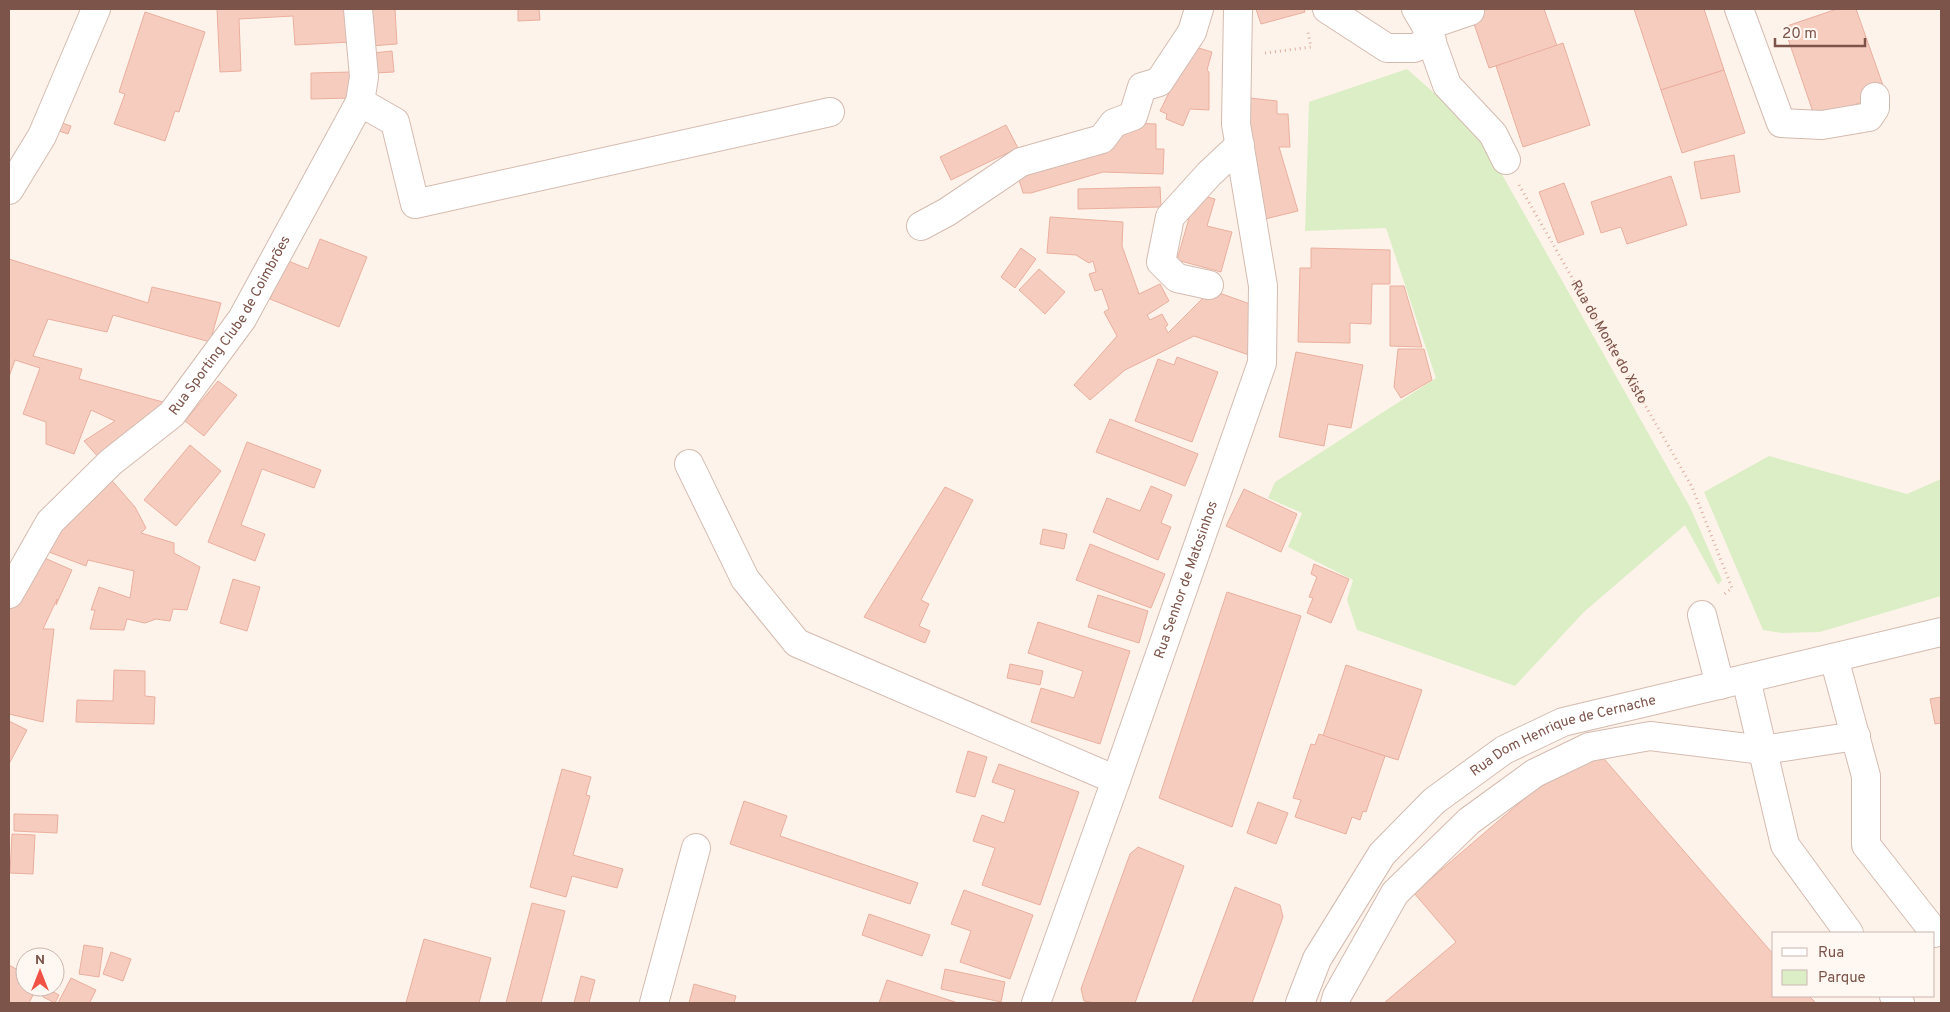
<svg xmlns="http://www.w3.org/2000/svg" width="1950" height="1012" font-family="Overpass,sans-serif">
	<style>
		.green { fill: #dceec6 }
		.building { fill: #f6ccbf; stroke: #eaaf9e }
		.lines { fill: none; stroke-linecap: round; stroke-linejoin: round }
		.minor-casing { stroke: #d4bbb0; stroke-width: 30 }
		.path { stroke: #dcafa1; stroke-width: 3; stroke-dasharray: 1 4; stroke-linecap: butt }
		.minor { stroke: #fff; stroke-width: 28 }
		.labels { text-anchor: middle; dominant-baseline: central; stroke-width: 5; stroke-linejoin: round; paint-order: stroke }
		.street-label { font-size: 14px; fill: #7c544a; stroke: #fff8f2 }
	</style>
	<rect width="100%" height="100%" fill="#fef3ea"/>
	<g class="green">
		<polygon points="1407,69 1484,137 1491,155 1690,507 1722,580 1718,585 1685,525 1584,612 1515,686 1357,630 1347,600 1353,580 1288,547 1302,513 1268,498 1275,482 1436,378 1386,228 1305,231 1309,102"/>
		<polygon points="1769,456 1907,494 1941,479 1941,596 1820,632 1782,633 1763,630 1704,492"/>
	</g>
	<g class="building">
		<polygon points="217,9 350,9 351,42 295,45 293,16 239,19 241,71 220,72"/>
		<polygon points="368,9 395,9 397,44 370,46"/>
		<polygon points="518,9 539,9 540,20 518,21"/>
		<polygon points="1256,9 1304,9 1305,12 1261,24"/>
		<polygon points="1469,9 1544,9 1557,46 1489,68"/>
		<polygon points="1634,9 1704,9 1724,70 1661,90"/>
		<polygon points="1837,9 1856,9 1886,94 1815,118 1784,27"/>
		<polygon points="145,12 205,32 179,112 175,111 165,141 114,124 125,94 119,92"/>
		<polygon points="1563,43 1590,125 1523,147 1496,66"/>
		<polygon points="1192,46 1212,52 1207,70 1209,72 1209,110 1190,109 1183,126 1166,119 1167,114 1160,111"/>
		<polygon points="392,51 394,72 375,73 373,53"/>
		<polygon points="1724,70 1745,133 1682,153 1661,90"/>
		<polygon points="350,72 351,98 311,99 311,73"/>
		<polygon points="1250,98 1277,101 1277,114 1288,114 1290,147 1279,147 1298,211 1265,219 1247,150"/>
		<polygon points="62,123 71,126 68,134 59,131"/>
		<polygon points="1128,123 1156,124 1156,149 1164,149 1163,174 1103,172 1031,193 1023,193 1016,170 1128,133"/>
		<polygon points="1006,125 1018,148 951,180 940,157"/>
		<polygon points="1734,155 1740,192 1701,199 1694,162"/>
		<polygon points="1671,176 1687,225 1627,244 1621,227 1601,233 1591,202"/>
		<polygon points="1564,183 1584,234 1558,243 1539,192"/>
		<polygon points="1160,187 1161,207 1078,209 1078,189"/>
		<polygon points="1196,194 1215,199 1207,226 1232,232 1221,272 1177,260"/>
		<polygon points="1050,217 1123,222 1122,246 1139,294 1160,284 1169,301 1147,315 1150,320 1162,314 1168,325 1165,327 1168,333 1211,290 1250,304 1249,355 1194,336 1125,370 1090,400 1074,385 1117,336 1104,312 1109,309 1102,289 1095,291 1089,274 1096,272 1093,261 1089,263 1076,255 1047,253"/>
		<polygon points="320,239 367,257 339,327 270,299 286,260 308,269"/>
		<polygon points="1021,248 1036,259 1015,288 1001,277"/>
		<polygon points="1311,248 1390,250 1390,284 1372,284 1371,324 1350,323 1350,343 1298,342 1300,268 1311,268"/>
		<polygon points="9,259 148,303 152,287 221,303 210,342 113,315 107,332 48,319 33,356 82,369 79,379 163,402 143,434 100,459 84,441 115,421 91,410 74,454 46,444 46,422 23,414 40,368 15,360 9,377"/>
		<polygon points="1039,269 1065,292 1045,314 1019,290"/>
		<polygon points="1390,286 1404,286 1422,347 1390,346"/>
		<polygon points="1398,349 1424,349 1432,380 1401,398 1394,387"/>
		<polygon points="1296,352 1363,365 1351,428 1328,424 1324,446 1279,437"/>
		<polygon points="1177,357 1218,372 1192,442 1135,421 1158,359 1174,365"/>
		<polygon points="218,381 237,395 204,436 185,421"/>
		<polygon points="1110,419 1198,454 1185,486 1096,452"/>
		<polygon points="247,442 321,470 314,488 262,469 241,525 265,534 255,561 208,542"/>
		<polygon points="190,445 221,471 176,526 144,500"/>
		<polygon points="107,475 135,507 146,528 141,533 174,543 174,553 200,567 187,610 173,609 170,621 156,619 145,623 127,619 124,630 90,629 95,610 91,610 99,587 130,598 134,571 88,560 86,566 41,549"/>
		<polygon points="1151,486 1172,495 1161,523 1171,527 1158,560 1093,532 1107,498 1140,511"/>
		<polygon points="945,487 973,500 921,600 929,604 919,626 930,631 925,643 864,617"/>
		<polygon points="1244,489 1297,514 1281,552 1226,526"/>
		<polygon points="1043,529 1067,534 1064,549 1040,544"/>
		<polygon points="1090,544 1165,574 1151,608 1076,580"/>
		<polygon points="33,553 72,570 56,605 57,599 43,629 54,629 43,722 9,714 9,610"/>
		<polygon points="1314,564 1349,579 1331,623 1307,613 1313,598 1309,597 1317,577 1311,574"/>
		<polygon points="233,579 260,587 247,631 220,623"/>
		<polygon points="1227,592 1301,616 1232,827 1159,798"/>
		<polygon points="1098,595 1148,611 1139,643 1088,627"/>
		<polygon points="1038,622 1130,651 1100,744 1031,722 1041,688 1074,698 1083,671 1028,653"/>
		<polygon points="1010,664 1043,671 1040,685 1007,678"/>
		<polygon points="1346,665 1422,690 1398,760 1323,736"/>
		<polygon points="114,670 145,671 145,696 155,697 154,724 76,722 77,700 113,701"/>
		<polygon points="1941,697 1941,723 1935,724 1930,699"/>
		<polygon points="9,721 27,730 9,764"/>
		<polygon points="1319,734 1385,756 1366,812 1363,811 1360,820 1352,817 1346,834 1295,817 1301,800 1293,798 1311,744 1315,745"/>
		<polygon points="968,751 987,757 975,797 956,792"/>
		<polygon points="1599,753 1774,955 1774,996 1809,996 1816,1003 1384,1003 1456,942 1414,893 1537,788"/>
		<polygon points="999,764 1079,792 1040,905 982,885 995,848 973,841 982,815 1004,823 1015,790 992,782"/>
		<polygon points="562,769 591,777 586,795 590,796 573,855 623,869 617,888 572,876 566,897 530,887"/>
		<polygon points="744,801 787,816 780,836 918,883 910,904 730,844"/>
		<polygon points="1258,802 1288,813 1276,844 1247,833"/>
		<polygon points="14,814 58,815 57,833 14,831"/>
		<polygon points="12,834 35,835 33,874 10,873"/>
		<polygon points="1138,847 1184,866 1135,1003 1095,1003 1084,1001 1081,989 1130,854"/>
		<polygon points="1235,887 1280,905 1283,917 1252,1003 1192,1003"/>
		<polygon points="964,890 1033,915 1010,979 960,962 971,931 951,924"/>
		<polygon points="532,903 565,911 541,1003 506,1003"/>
		<polygon points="869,914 930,935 922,956 862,935"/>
		<polygon points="424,939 491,958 479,1003 406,1003"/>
		<polygon points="84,945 103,948 99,977 79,974"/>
		<polygon points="111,952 131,959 123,981 103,974"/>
		<polygon points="9,965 25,974 25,987 44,987 59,995 55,1003 43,997 45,993 36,989 29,1003 9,1003"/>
		<polygon points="945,969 1005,982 1001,1002 941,989"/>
		<polygon points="581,976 595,980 589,1003 574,1003"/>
		<polygon points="71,978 96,990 90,1002 92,1003 58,1003"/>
		<polygon points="887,980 958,1003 879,1003"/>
		<polygon points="694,984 736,996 734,1003 689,1003"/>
	</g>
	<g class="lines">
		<defs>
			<g id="minor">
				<polyline points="1327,9 1387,48 1414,48 1432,41"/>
				<polyline points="1416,9 1426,26 1447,85 1493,134 1506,160"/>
				<polyline points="1739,9 1781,123 1822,125 1869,117 1875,108 1875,97"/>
				<polyline points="1426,26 1470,11"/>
				<polyline points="360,102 395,122 415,204 830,112"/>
				<polyline points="9,190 42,136 96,9"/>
				<polyline points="921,226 947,212 1021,162 1102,139 1114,123 1133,116 1142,87 1159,82 1192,32 1199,9"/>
				<polyline points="1209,285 1177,278 1161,262 1170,217 1209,174 1240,145"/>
				<polyline points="689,464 745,579 797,643 1116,780"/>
				<path id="s2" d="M9,594L50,522L111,462L172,414L242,319L360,102L364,77L358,9"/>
				<polyline points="1702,615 1720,685"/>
				<polyline points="1834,658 1866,776 1866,845 1935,933"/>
				<polyline points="1746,679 1785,845 1849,933"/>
				<polyline points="1894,996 1900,1003"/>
				<polyline points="654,1003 696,848"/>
				<path id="s3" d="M1036,1003L1116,780L1262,363L1263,286L1236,124L1238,9"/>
				<path id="s4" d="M1300,1003L1317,959L1382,854L1434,801L1504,750L1563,722L1941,632"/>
				<polyline points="1335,1003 1337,996 1395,893 1469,821 1535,773 1589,747 1650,736 1763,750 1856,736"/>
			</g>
		</defs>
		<use href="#minor" class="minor-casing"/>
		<g class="path">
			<polyline points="1265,53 1311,47 1308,32"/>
			<path id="s1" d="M1519,185L1692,487L1732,588L1722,596"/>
		</g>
		<use href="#minor" class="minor"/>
	</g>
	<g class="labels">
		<g class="street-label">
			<text stroke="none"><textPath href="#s2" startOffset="352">Rua Sporting Clube de Coimbrões</textPath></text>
			<text stroke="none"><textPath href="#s1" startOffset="181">Rua do Monte do Xisto</textPath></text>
			<text stroke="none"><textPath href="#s3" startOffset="449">Rua Senhor de Matosinhos</textPath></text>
			<text stroke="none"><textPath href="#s4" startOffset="392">Rua Dom Henrique de Cernache</textPath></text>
		</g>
	</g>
	<rect width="1950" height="1012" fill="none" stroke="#7c544a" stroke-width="20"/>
	<rect x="1772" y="932" width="162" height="65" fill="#fff8f2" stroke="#cbb6af"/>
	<rect x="1782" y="948" width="25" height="8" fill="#ffffff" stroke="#cbb6af"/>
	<text x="1818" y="957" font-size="15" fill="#7c544a">Rua</text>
	<rect x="1782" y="970" width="25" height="15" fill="#dceec6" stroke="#cbb6af"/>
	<text x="1818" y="982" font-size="15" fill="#7c544a">Parque</text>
	<g transform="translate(40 972)"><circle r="24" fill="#fff8f2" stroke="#cbb6af"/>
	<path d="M0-4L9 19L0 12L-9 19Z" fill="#f05346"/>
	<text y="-8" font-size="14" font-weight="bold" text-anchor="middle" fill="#7c544a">N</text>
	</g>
	<path d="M1775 38v8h90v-8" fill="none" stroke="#7c544a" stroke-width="2.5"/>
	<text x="1782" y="38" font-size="15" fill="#7c544a" stroke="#fff8f2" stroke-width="4" paint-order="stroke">20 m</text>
</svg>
